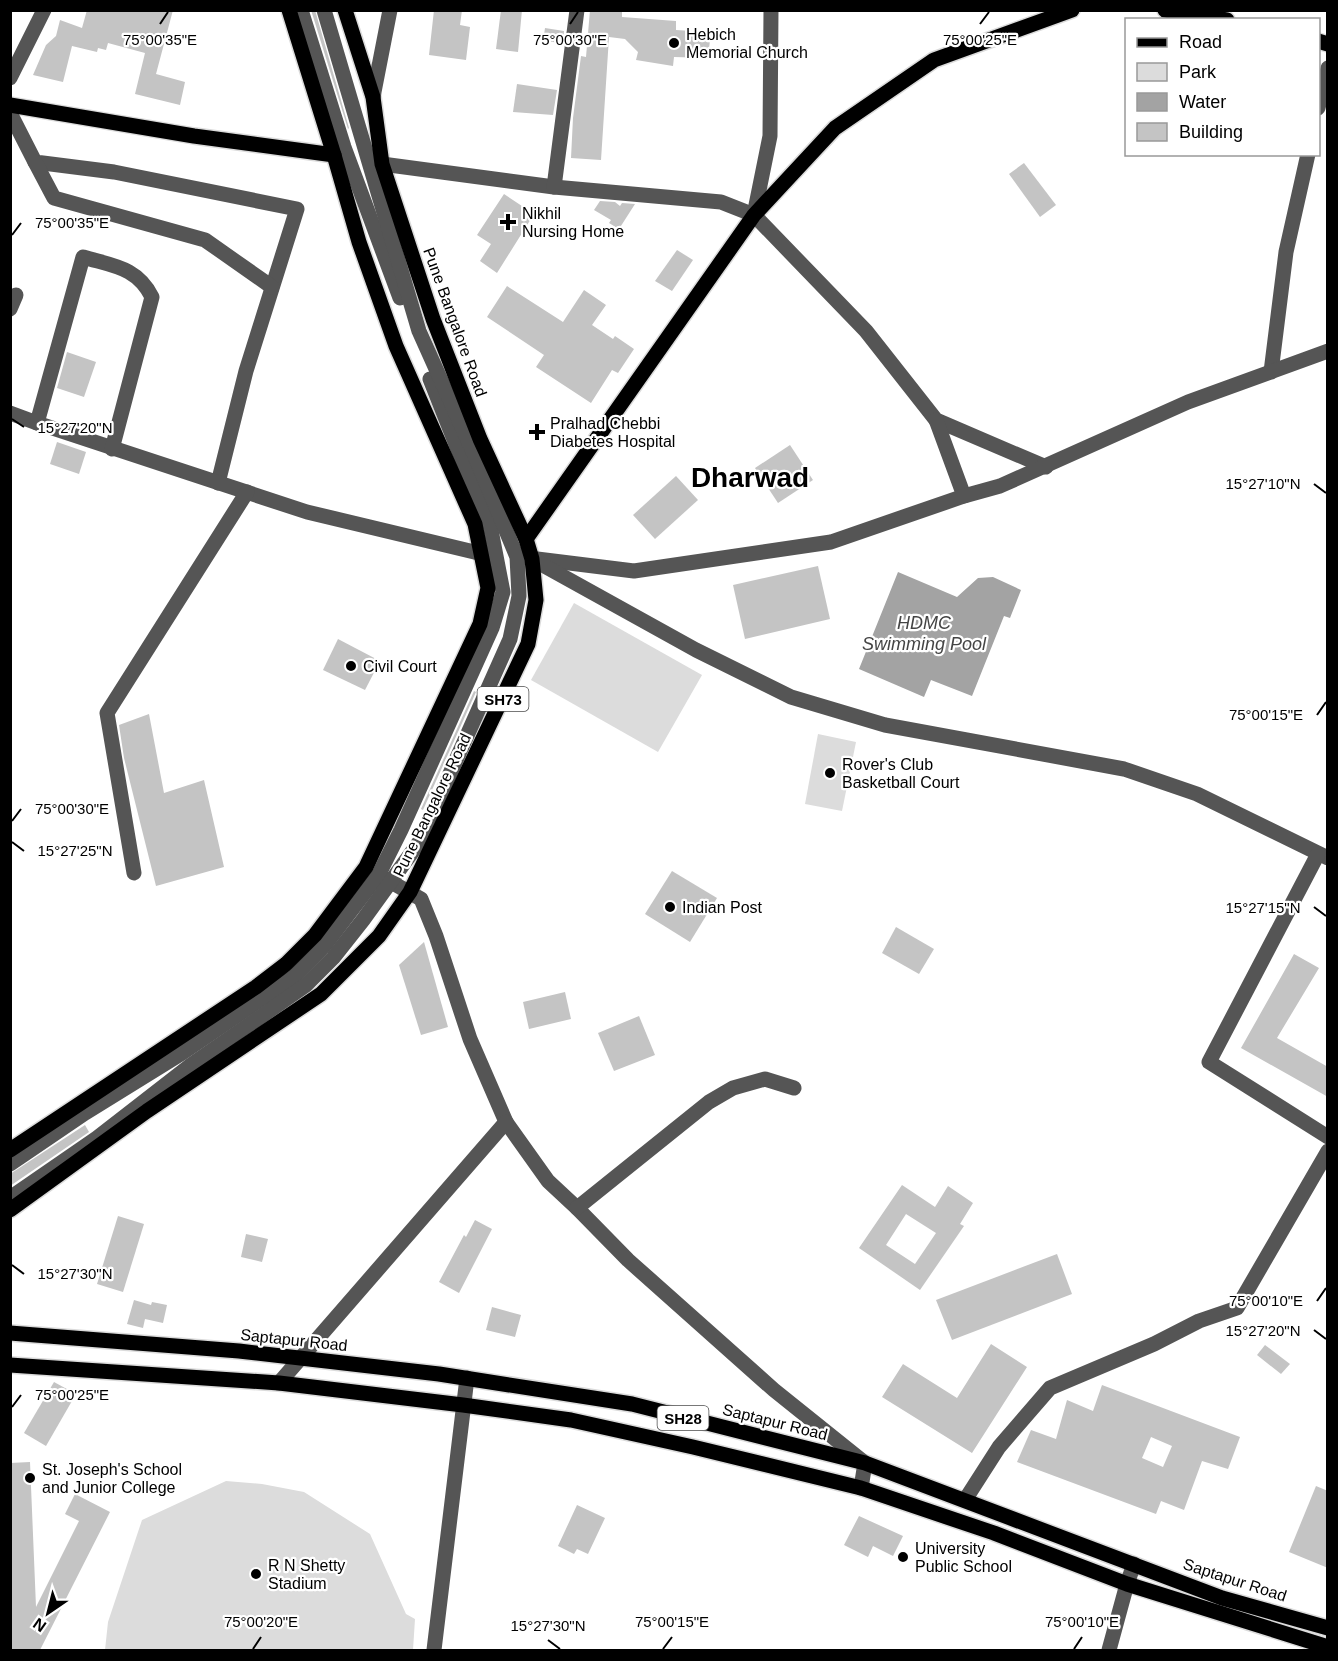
<svg xmlns="http://www.w3.org/2000/svg" width="1338" height="1661" font-family="Helvetica,sans-serif">
	<style>
		.green { fill: #dcdcdc }
		.water { fill: #a3a3a3 }
		.building { fill: #c4c4c4; fill-rule: evenodd }
		.lines { fill: none; stroke-linecap: round; stroke-linejoin: round }
		.major-casing { stroke: #dbdbdb; stroke-width: 18 }
		.minor { stroke: #555; stroke-width: 15 }
		.major { stroke: #000; stroke-width: 15 }
		.ticks { fill: none; stroke: #000; stroke-width: 2 }
		.poi-dot { fill: #000; stroke: #fff; stroke-width: 2 }
		.labels { text-anchor: middle; dominant-baseline: central; stroke-width: 4.5; stroke-linejoin: round; paint-order: stroke }
		.shield { fill: #fff; stroke: #4c4c4c; stroke-width: 1.5 }
		.shield-label { font-size: 15px; font-weight: bold; fill: #000 }
		.poi-label { font-size: 16px; fill: #000; stroke: #fff; text-anchor: start }
		.street-label { font-size: 16px; fill: #000; stroke: #fff }
		.water-label { font-size: 18px; font-style: italic; fill: #444; stroke: #fff }
		.town-label { font-size: 28px; font-weight: bold; fill: #000; stroke: #fff }
		.ticks-label { font-size: 15px; text-anchor: middle; fill: #000; stroke: #fff; stroke-width: 4.5; stroke-linejoin: round; paint-order: stroke }
	</style>
	<rect width="100%" height="100%" fill="#fff"/>
	<g class="green">
		<polygon points="574,603 702,675 658,752 531,680"/>
		<polygon points="818,734 856,742 842,811 805,804"/>
		<polygon points="226,1481 262,1484 304,1492 370,1534 406,1614 415,1619 413,1650 105,1650 108,1622 142,1520"/>
	</g>
	<polygon class="water" points="898,572 957,597 978,578 993,577 1021,590 1010,618 1004,616 972,696 931,680 924,697 859,669"/>
	<g class="building">
		<polygon points="87,10 173,10 156,74 185,82 180,105 135,94 145,53 108,43 106,50 98,48 97,52 72,46 63,82 33,75 46,45 56,36 60,20 82,28"/>
		<polygon points="311,10 315,10 349,128 348,129"/>
		<polygon points="434,10 462,10 460,25 470,27 466,60 429,55"/>
		<polygon points="501,10 522,10 518,52 496,49"/>
		<polygon points="590,10 622,12 622,17 676,21 676,30 709,32 708,40 710,40 708,58 674,57 673,66 636,60 638,52 625,39 609,37 601,160 571,158 573,118 581,56 586,57"/>
		<polygon points="545,28 564,31 563,43 543,41"/>
		<polygon points="517,84 557,90 553,115 513,112"/>
		<polygon points="1024,163 1056,205 1040,217 1009,174"/>
		<polygon points="504,194 534,214 497,273 480,261 491,244 477,235"/>
		<polygon points="600,201 615,202 620,206 622,203 635,204 619,229 609,223 611,220 594,210"/>
		<polygon points="677,250 693,260 672,291 655,281"/>
		<polygon points="507,286 563,322 584,290 606,305 592,325 613,339 615,336 634,349 618,373 612,370 591,403 536,367 544,355 487,317"/>
		<polygon points="67,352 96,362 84,397 57,388"/>
		<polygon points="57,442 86,452 79,474 50,464"/>
		<polygon points="790,445 813,480 778,503 755,468"/>
		<polygon points="676,476 698,500 655,539 633,515"/>
		<polygon points="818,566 830,619 745,639 733,585"/>
		<polygon points="338,639 380,661 365,690 323,670"/>
		<polygon points="474,691 476,692 423,810 421,809"/>
		<polygon points="149,714 164,793 204,780 224,867 156,886 124,758 119,725"/>
		<polygon points="672,871 717,898 690,942 645,914"/>
		<polygon points="896,927 934,949 919,974 882,953"/>
		<polygon points="424,942 448,1027 421,1035 399,965"/>
		<polygon points="1294,954 1319,968 1277,1038 1328,1067 1328,1097 1241,1048"/>
		<polygon points="565,992 571,1019 529,1029 523,1002"/>
		<polygon points="639,1016 655,1055 614,1071 598,1033"/>
		<polygon points="85,1125 89,1132 10,1186 10,1174"/>
		<path d="M902,1185L935,1207L948,1186L973,1203L960,1224L964,1226L920,1290L859,1248ZM906,1214L936,1233L915,1264L886,1245Z"/>
		<polygon points="118,1216 144,1224 123,1292 97,1284"/>
		<polygon points="475,1220 492,1229 459,1293 439,1282 464,1235 466,1237"/>
		<polygon points="246,1234 268,1239 262,1262 241,1257"/>
		<polygon points="1057,1254 1072,1294 952,1340 936,1300"/>
		<polygon points="134,1300 151,1305 152,1302 167,1305 163,1323 145,1319 143,1328 127,1324"/>
		<polygon points="492,1307 521,1315 515,1337 486,1330"/>
		<polygon points="991,1344 1027,1367 972,1453 882,1397 903,1364 957,1398"/>
		<polygon points="1265,1345 1290,1364 1281,1374 1257,1355"/>
		<polygon points="54,1382 76,1394 46,1446 24,1433"/>
		<path d="M1102,1385L1240,1437L1228,1469L1202,1461L1184,1510L1161,1501L1156,1514L1017,1462L1031,1430L1056,1439L1067,1400L1093,1411ZM1151,1437L1172,1446L1163,1467L1142,1458Z"/>
		<polygon points="30,1462 36,1607 79,1521 65,1514 75,1494 110,1512 40,1650 11,1650 10,1463"/>
		<polygon points="1316,1486 1328,1491 1328,1568 1289,1552"/>
		<polygon points="577,1505 605,1518 588,1554 577,1549 574,1554 558,1546"/>
		<polygon points="859,1516 903,1536 893,1556 873,1546 868,1557 844,1545"/>
	</g>
	<g class="lines">
		<defs>
			<g id="major">
				<polyline points="1165,10 1227,20"/>
				<polyline points="1318,41 1328,44"/>
				<polyline points="10,105 194,136 334,155"/>
				<polyline points="526,539 754,215 835,128 934,60 1072,10"/>
				<polyline points="10,1150 256,987 286,964 315,935 366,867 480,624 488,588 475,524 396,346 359,242 334,155 289,10"/>
				<polyline points="10,1210 147,1111 321,994 379,936 410,892 528,644 536,600 532,559 526,539 480,439 433,319 382,164 373,97 345,10"/>
				<polyline points="10,1333 239,1351 439,1374 632,1404 865,1463 1222,1598 1328,1628"/>
				<polyline points="10,1365 279,1383 463,1405 571,1420 693,1447 861,1488 994,1533 1127,1584 1328,1647"/>
			</g>
		</defs>
		<use href="#major" class="major-casing"/>
		<g class="minor">
			<polyline points="301,10 344,147 400,298"/>
			<polyline points="10,78 44,10"/>
			<polyline points="373,97 390,10"/>
			<polyline points="1318,108 1328,68"/>
			<polyline points="10,113 35,162 114,172 297,209 246,371 218,483"/>
			<polyline points="35,162 54,198 205,240 272,287"/>
			<polyline points="382,164 554,187 721,202 754,215 866,331 936,420 1046,467"/>
			<polyline points="554,187 577,10"/>
			<polyline points="754,215 770,136 771,10"/>
			<polyline points="10,309 16,295"/>
			<polyline points="1271,372 1286,252 1308,154"/>
			<polyline points="10,413 37,423 307,512 491,556"/>
			<polyline points="936,420 964,496"/>
			<path d="M37,423L83,257C113,266 137,267 152,297L112,449"/>
			<polyline points="521,557 634,571 831,542 964,496 1000,486 1188,402 1328,351"/>
			<polyline points="539,563 696,650 791,697 885,725 1124,769 1197,794 1328,858"/>
			<polyline points="1318,854 1209,1062 1328,1137"/>
			<polyline points="134,873 107,713 247,492"/>
			<polyline points="384,878 421,899 436,936 470,1039 506,1122 548,1181 577,1208 628,1260 774,1390 865,1463 861,1488"/>
			<polyline points="10,1164 85,1113 182,1053 295,976 325,945 379,874 401,830 492,628 503,592 490,525 463,462 430,379"/>
			<polyline points="10,1198 97,1138 191,1065 276,1006 306,985 333,958 363,920 420,841 510,639 519,596 517,557 475,456 419,331 324,10"/>
			<polyline points="577,1208 709,1102 733,1088 765,1079 794,1088"/>
			<polyline points="279,1383 506,1122"/>
			<polyline points="965,1500 999,1447 1050,1388 1154,1344 1199,1321 1237,1308 1328,1151"/>
			<polyline points="434,1650 467,1378"/>
			<polyline points="1109,1650 1127,1584 1134,1564"/>
		</g>
		<use href="#major" class="major"/>
	</g>
	<path class="ticks" d="M160,24L168,12M570,24L578,12M980,24L989,12M12,235L21,223M12,419L24,427M1314,484L1326,493M1317,715L1326,702M12,821L21,809M12,842L24,851M1314,907L1326,916M12,1265L24,1274M1317,1301L1326,1288M1314,1330L1326,1339M12,1407L21,1395M548,1640L560,1649M253,1649L261,1637M663,1649L672,1637M1074,1649L1082,1637"/>
	<g class="poi-dot">
		<circle cx="674" cy="43" r="6"/>
		<path d="M505 213h6v6h6v6h-6v6h-6v-6h-6v-6h6z"/>
		<path d="M534 423h6v6h6v6h-6v6h-6v-6h-6v-6h6z"/>
		<circle cx="351" cy="666" r="6"/>
		<circle cx="830" cy="773" r="6"/>
		<circle cx="670" cy="907" r="6"/>
		<circle cx="30" cy="1478" r="6"/>
		<circle cx="903" cy="1557" r="6"/>
		<circle cx="256" cy="1574" r="6"/>
	</g>
	<g class="labels">
		<g class="shield">
			<rect x="477.5" y="687" width="51" height="24" rx="4.5"/>
			<rect x="657.5" y="1406" width="51" height="24" rx="4.5"/>
		</g>
		<g class="shield-label">
			<text x="503" y="699">SH73</text>
			<text x="683" y="1418">SH28</text>
		</g>
		<g class="poi-label">
			<text x="686" y="34">Hebich<tspan x="686" dy="18">Memorial Church</tspan></text>
			<text x="522" y="213">Nikhil<tspan x="522" dy="18">Nursing Home</tspan></text>
			<text x="550" y="423">Pralhad Chebbi<tspan x="550" dy="18">Diabetes Hospital</tspan></text>
			<text x="363" y="666">Civil Court</text>
			<text x="842" y="764">Rover's Club<tspan x="842" dy="18">Basketball Court</tspan></text>
			<text x="682" y="907">Indian Post</text>
			<text x="42" y="1469">St. Joseph's School<tspan x="42" dy="18">and Junior College</tspan></text>
			<text x="915" y="1548">University<tspan x="915" dy="18">Public School</tspan></text>
			<text x="268" y="1565">R N Shetty<tspan x="268" dy="18">Stadium</tspan></text>
		</g>
		<g class="street-label">
			<text transform="translate(455 322) rotate(70)">Pune Bangalore Road</text>
			<text transform="translate(432 805) rotate(-64)">Pune Bangalore Road</text>
			<text transform="translate(294 1340) rotate(6)">Saptapur Road</text>
			<text transform="translate(775 1422) rotate(14)">Saptapur Road</text>
			<text transform="translate(1235 1580) rotate(18)">Saptapur Road</text>
		</g>
		<g class="water-label">
			<text x="924" y="623">HDMC<tspan x="924" dy="21">Swimming Pool</tspan></text>
		</g>
		<g class="town-label">
			<text x="750" y="477">Dharwad</text>
		</g>
	</g>
	<g class="ticks-label">
		<text x="160" y="45">75°00'35"E</text>
		<text x="570" y="45">75°00'30"E</text>
		<text x="980" y="45">75°00'25"E</text>
		<text x="72" y="228">75°00'35"E</text>
		<text x="75" y="433">15°27'20"N</text>
		<text x="1263" y="489">15°27'10"N</text>
		<text x="1266" y="720">75°00'15"E</text>
		<text x="72" y="814">75°00'30"E</text>
		<text x="75" y="856">15°27'25"N</text>
		<text x="1263" y="913">15°27'15"N</text>
		<text x="75" y="1279">15°27'30"N</text>
		<text x="1266" y="1306">75°00'10"E</text>
		<text x="1263" y="1336">15°27'20"N</text>
		<text x="72" y="1400">75°00'25"E</text>
		<text x="261" y="1627">75°00'20"E</text>
		<text x="672" y="1627">75°00'15"E</text>
		<text x="1082" y="1627">75°00'10"E</text>
		<text x="548" y="1631">15°27'30"N</text>
	</g>
	<rect width="1338" height="1661" fill="none" stroke="#000000" stroke-width="24"/>
	<rect x="1125" y="18" width="195" height="138" fill="#ffffff" stroke="#999999" stroke-width="1.5"/>
	<rect x="1137" y="38" width="30" height="9" fill="#000000" stroke="#999999" stroke-width="1.5"/>
	<text x="1179" y="48" font-size="18" fill="#000000">Road</text>
	<rect x="1137" y="63" width="30" height="18" fill="#dcdcdc" stroke="#999999" stroke-width="1.5"/>
	<text x="1179" y="78" font-size="18" fill="#000000">Park</text>
	<rect x="1137" y="93" width="30" height="18" fill="#a3a3a3" stroke="#999999" stroke-width="1.5"/>
	<text x="1179" y="108" font-size="18" fill="#000000">Water</text>
	<rect x="1137" y="123" width="30" height="18" fill="#c4c4c4" stroke="#999999" stroke-width="1.5"/>
	<text x="1179" y="138" font-size="18" fill="#000000">Building</text>
	<g transform="translate(48 1613) rotate(215)" stroke="#ffffff" stroke-width="4.5" paint-order="stroke">
	<path d="M0-4.5L10 22L0 15L-10 22Z" fill="#000000"/>
	<text y="-9" font-size="16" font-weight="bold" text-anchor="middle" fill="#000000">N</text>
	</g>
</svg>
